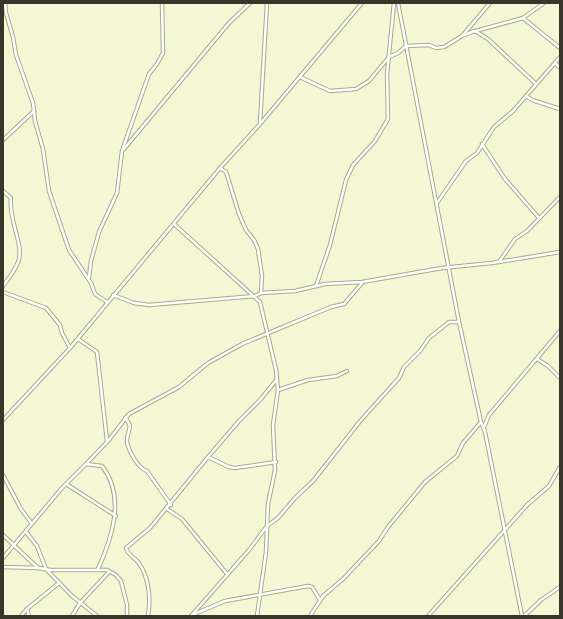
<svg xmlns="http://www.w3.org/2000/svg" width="563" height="619" font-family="'Noto Sans',sans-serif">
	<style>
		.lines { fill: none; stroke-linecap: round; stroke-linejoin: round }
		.street-casing { stroke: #a7a988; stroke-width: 4.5 }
		.street { stroke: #fff; stroke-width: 2.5 }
	</style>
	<rect width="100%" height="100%" fill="#f4f7d4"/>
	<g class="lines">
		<defs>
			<g id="street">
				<polyline points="5,3 6,13 13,37 16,55 33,103 35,121 43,149 49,191 69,250 91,283 95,294 107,302"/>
				<polyline points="398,3 459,322 481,422 485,432 522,616"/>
				<polyline points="523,18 560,48"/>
				<polyline points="475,31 488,39 535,83"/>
				<polyline points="463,35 490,3"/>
				<polyline points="555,63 560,68"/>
				<polyline points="300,77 330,91 356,89 369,81 389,57 398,53 406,46 429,45 436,48 444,47 462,36 472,32 523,18 544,3"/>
				<polyline points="526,96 532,100 560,109"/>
				<polyline points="260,123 267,3"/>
				<polyline points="3,140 34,111"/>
				<polyline points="482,144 505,179 539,218"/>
				<polyline points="124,149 229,23 250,3"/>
				<polyline points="220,168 226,172 227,175 239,214 246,230 254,240 258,249 262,276 261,293"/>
				<path d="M3,191L11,198C8,220 25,246 18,262C15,271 8,279 3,286"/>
				<polyline points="437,203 466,161 477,153 494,127 513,111 560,57"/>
				<polyline points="174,224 260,302 276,370 278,390 273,425 275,470 268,504 266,552 257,616"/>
				<polyline points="499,262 515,239 527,231 560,197"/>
				<polyline points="89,277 91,261 99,232 117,193 122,151 149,74 157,64 163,53 162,3"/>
				<polyline points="316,286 330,245 346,180 353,165 375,141 388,119 387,74 394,3"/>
				<polyline points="3,292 46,308 60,325 62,333 70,348"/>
				<polyline points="113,295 134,303 149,305 255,296 261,293 295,291 325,284 362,282 442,268 492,263 560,252"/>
				<polyline points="78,339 97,352 107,441"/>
				<polyline points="537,359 548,366 560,378"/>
				<polyline points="278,390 308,380 337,376 347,371"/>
				<path d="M125,418C135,428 126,431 127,442C129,452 138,468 147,471L171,505"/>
				<polyline points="3,420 70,348 220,168 260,124 362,3"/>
				<polyline points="484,427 489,415 560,331"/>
				<polyline points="208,457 229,467 235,468 276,462"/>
				<polyline points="86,464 108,441 129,414 179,387 208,363 242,344 331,307 344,304 362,283"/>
				<polyline points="3,475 21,509 32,524"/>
				<polyline points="66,484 116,516"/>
				<polyline points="167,509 182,519 227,574"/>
				<polyline points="26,532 37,546 46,569 72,596 97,616"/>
				<polyline points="3,535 38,568"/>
				<path d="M3,558L62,488L86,464L102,466C126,497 112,538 98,569"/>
				<polyline points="3,567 39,568 50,570 107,570 116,575 121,581 127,605 127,616"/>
				<polyline points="27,609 29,616"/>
				<polyline points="192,615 225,601 308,586 312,587 320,600"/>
				<polyline points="21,616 27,609 59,583"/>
				<polyline points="72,616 80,603 109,572"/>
				<path d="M148,616C151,599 149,576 138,562C134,557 127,554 126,548L150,528L208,457L239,421L261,399L277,379"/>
				<polyline points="191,616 249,550 267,526 278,518 295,498 313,481 361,420 399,378 404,367 420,351 429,338 449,322 459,322"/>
				<polyline points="310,616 323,596 343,579 379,541 388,527 425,482 457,456 463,443 481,422"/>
				<polyline points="428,616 527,505 549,486 560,467"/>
				<polyline points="524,616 541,600 560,587"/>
			</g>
		</defs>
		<use href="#street" class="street-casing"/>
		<use href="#street" class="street"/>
	</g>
	<rect width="563" height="619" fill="none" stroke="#36372a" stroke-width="8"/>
</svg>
